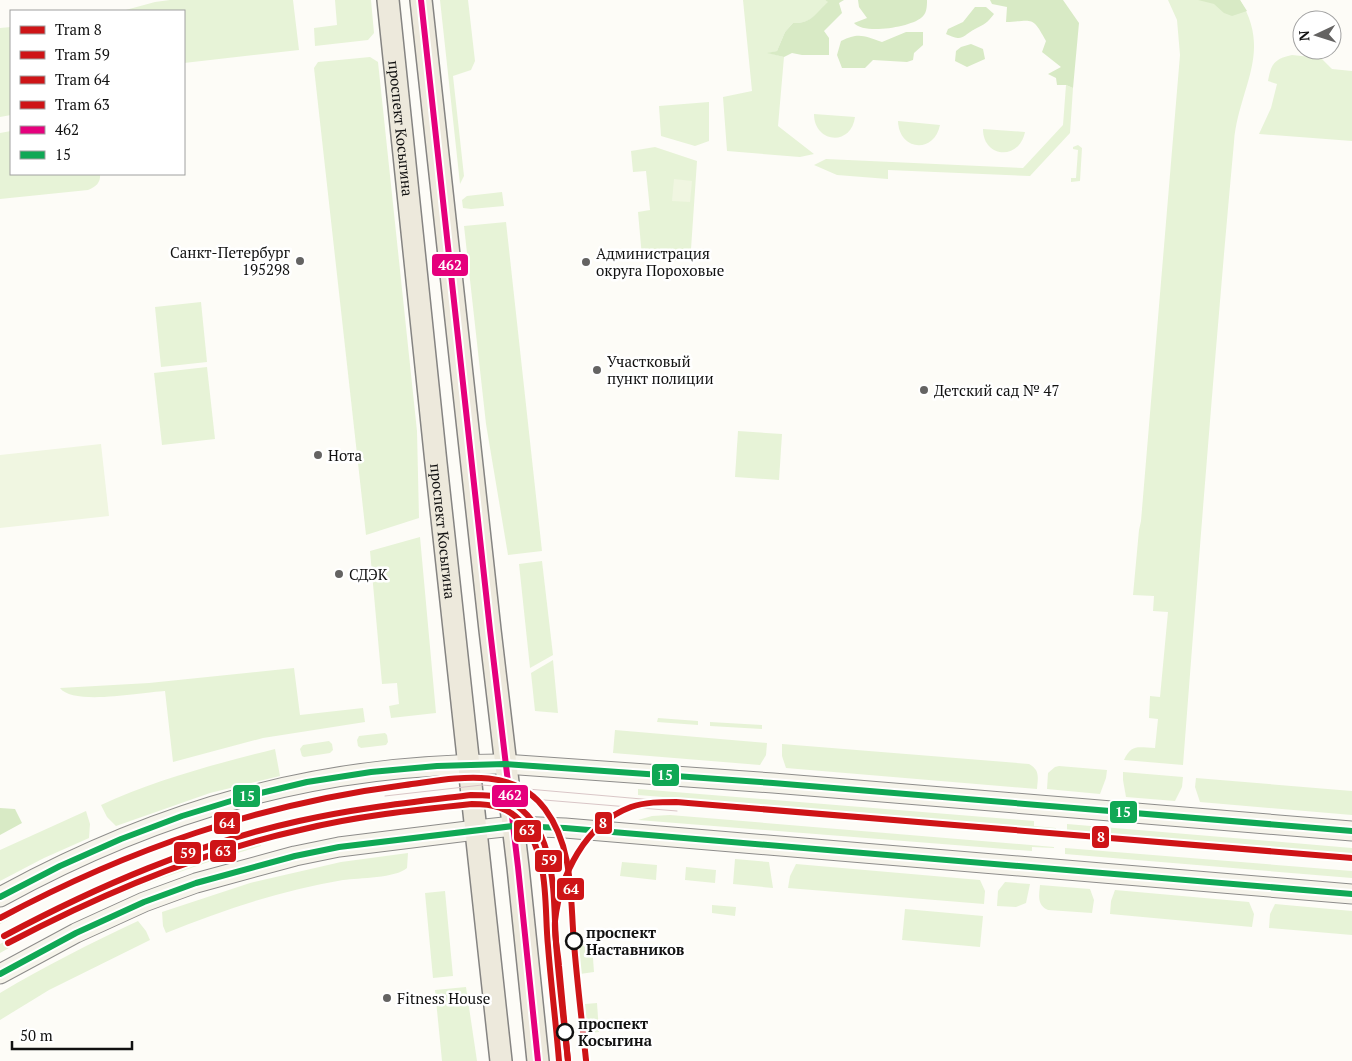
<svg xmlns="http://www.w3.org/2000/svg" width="1352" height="1061" font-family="'PT Serif',serif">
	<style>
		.green { fill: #e7f3d7 }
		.forest { fill: #d8eac5 }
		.pitch { fill: #f0f6e1 }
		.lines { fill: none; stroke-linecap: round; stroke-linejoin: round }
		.secondary-casing { stroke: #8e8d8b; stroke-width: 21 }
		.primary-casing { stroke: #858482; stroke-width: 24 }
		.secondary { stroke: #f6f4eb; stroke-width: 19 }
		.primary { stroke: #ede9dc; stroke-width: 21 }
		.tram { stroke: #d9c6c7; stroke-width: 1 }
		.bus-1-casing { stroke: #fff; stroke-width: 10 }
		.bus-2-casing { stroke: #fff; stroke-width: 10 }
		.bus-1 { stroke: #e5007d; stroke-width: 6 }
		.bus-2 { stroke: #10a855; stroke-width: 6 }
		.tram-1-casing { stroke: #fff; stroke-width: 10 }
		.tram-2-casing { stroke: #fff; stroke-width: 10 }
		.tram-3-casing { stroke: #fff; stroke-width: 10 }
		.tram-4-casing { stroke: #fff; stroke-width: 10 }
		.tram-1 { stroke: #ce1417; stroke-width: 6 }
		.tram-2 { stroke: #ce1417; stroke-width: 6 }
		.tram-3 { stroke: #ce1417; stroke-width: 6 }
		.tram-4 { stroke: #ce1417; stroke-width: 6 }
		.poi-dot { fill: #646362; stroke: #fff; stroke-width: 2 }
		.stop-dot { fill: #fff; stroke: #111; stroke-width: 2.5 }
		.labels { text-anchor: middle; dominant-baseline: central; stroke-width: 5; stroke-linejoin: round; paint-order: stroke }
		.street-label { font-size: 15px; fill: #111; stroke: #fff }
		.poi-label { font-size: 15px; fill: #111; stroke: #fff; text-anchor: start }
		.stop-label { font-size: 15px; font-weight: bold; fill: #111; stroke: #fff; text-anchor: start }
		.line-badge { stroke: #fff; stroke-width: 2 }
		.badge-label { font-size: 14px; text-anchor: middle; font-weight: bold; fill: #fff }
	</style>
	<rect width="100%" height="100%" fill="#fdfcf7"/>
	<g class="green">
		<polygon points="170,0 293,0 299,50 184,63 184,11 122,11 155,2"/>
		<polygon points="335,0 371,0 374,33 368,40 315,46 314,28 337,25"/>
		<polygon points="440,0 468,0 475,61 471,70 453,76 464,176 460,184"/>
		<path d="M743,0H825L829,2C817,13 811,24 793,23L785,32L777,51L769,53L784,57L778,126L814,154L800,157L727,151L723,97L752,91Z"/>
		<path d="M1168,0H1240C1273,53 1238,89 1234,142C1215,349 1199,557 1183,765L1124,760C1132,743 1139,748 1155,748L1158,719L1149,718L1150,696L1160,697L1168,612L1153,611L1154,596L1133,595L1139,530L1141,521L1180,55L1177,20Z"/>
		<polygon points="11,27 11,115 0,117 0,28"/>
		<path d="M1292,55L1321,58L1332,69L1352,71V141L1259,134L1271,108L1277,84L1268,81C1271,64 1274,59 1292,55Z"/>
		<polygon points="370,57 378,62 417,431 419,518 366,535 314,68 318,62"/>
		<polygon points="1066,85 1073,88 1070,133 1030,176 888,170 888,179 837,175 814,165 826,159 1023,168 1063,125"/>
		<polygon points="709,102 709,141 695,146 661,136 659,106"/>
		<path d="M814,114L855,117C851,147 814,143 814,114Z"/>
		<path d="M898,121L940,125C934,154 899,151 898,121Z"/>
		<path d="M983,129L1025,132C1019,161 983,158 983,129Z"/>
		<path d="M11,131V174H100C101,182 96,187 88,190L0,199V133Z"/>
		<polygon points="1078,145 1082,148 1080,181 1071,182 1071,178 1076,178 1078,150 1073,149 1073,147"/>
		<polygon points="655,147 697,161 691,249 675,261 642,257 638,212 650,210 646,171 633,172 631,151"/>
		<polygon points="502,192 504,206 471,209 463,208 462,200 467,196"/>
		<polygon points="506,222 542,551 508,555 486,424 464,226"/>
		<polygon points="201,302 207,362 161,367 155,307"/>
		<polygon points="207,367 215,439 162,445 154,373"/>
		<polygon points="738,431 782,434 779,480 735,477"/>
		<polygon points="420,537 436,713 391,718 389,706 399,704 397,683 382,684 370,551"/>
		<polygon points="542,561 553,655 530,668 519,564"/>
		<polygon points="553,660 558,713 535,711 531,673"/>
		<path d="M294,668L300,715L363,708L365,722L263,738L173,762L165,691C143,692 73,706 60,688L149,683Z"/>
		<polygon points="658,718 698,721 698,725 657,722"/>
		<polygon points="710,722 762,725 762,729 710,726"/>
		<polygon points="615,730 767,743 766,755 760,765 613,753"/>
		<polygon points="385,733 387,735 388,742 386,745 361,748 358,746 357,740 359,736"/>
		<polygon points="329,741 332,744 333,750 330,753 304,757 302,756 300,749 303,745"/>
		<path d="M782,744L1029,764C1040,770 1038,777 1037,789L786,768L782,756Z"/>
		<path d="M275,749L280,776L210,793L116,826L107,817L101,805C157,779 216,764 275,749Z"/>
		<polygon points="1059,766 1107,770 1106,778 1100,794 1047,789 1048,773 1055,767"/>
		<polygon points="1123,772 1183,777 1182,787 1175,801 1126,797 1123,780"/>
		<polygon points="1196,778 1352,791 1352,815 1200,802 1195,787"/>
		<polygon points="638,789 1034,821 1034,826 1056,828 1056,829 638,795"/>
		<path d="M372,792V794C289,808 205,829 127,862C83,879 41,901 0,924V916C119,852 238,810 372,792Z"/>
		<polygon points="86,811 90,824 89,838 44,858 0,881 0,850"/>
		<polygon points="670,815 1054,847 1054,848 1032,847 1032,851 638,820 652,816"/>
		<polygon points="1067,824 1352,848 1352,854 1067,830"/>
		<path d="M259,836L261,846C170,872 82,906 0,953V944C45,920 89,895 136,877C177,862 218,848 259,836Z"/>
		<polygon points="1065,848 1352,871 1352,878 1065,854"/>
		<path d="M408,853L407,868C396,878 359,878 343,880C282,890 223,910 166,933L163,926L162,912L250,883L341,862Z"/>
		<polygon points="735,859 769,862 773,888 733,884"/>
		<polygon points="622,862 657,865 656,880 620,876"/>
		<polygon points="796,864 980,880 985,891 984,904 788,888 790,876"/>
		<polygon points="686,867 716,870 715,883 685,880"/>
		<polygon points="1005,882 1030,884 1026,903 1016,907 997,906 998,891"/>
		<path d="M1040,885L1090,889L1094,900L1092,913L1048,910C1037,905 1039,896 1040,885Z"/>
		<polygon points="1115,890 1249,902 1254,914 1252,927 1110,914 1111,901"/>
		<polygon points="445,891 453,976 433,978 425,893"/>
		<polygon points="1275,904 1352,911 1352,935 1269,928 1270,914"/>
		<polygon points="712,905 736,907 735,916 712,913"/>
		<polygon points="905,909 983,916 980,947 902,940"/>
		<path d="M138,921L146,931L150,940L49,990L0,1020V993C45,966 91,943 138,921Z"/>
		<polygon points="592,945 594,972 580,974 577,946"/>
		<polygon points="466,987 477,1061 442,1061 435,990"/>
		<polygon points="597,1003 599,1032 587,1033 585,1004"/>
	</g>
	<g class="forest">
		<path d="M825,0H844L839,3L842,13L824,31L829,38V55H802L792,53L784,57L767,53L777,51L785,32L793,23C811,24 816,13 828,2Z"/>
		<path d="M858,0H927C927,6 927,14 921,18C910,27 864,35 854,23L867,18L859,7Z"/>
		<path d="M990,0H1063L1079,23L1073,88L1066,85H1057L1056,78L1048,74L1061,67L1042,52L1046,41C1032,15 1033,21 1006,22L1007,7L992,4Z"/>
		<polygon points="1198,0 1240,0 1247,11 1232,16 1224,13 1214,4"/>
		<path d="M975,7H986L994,14C987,23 985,24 975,29C961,37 963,42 946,34L948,29L963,22Z"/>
		<path d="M906,32H923V45L914,53L913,60L907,62L873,60L865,68H842L837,55L841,41C859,32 864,36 882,42Z"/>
		<polygon points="971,44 983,49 985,59 967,67 955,61 956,51 961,47"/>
		<polygon points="0,808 15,809 22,823 0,835"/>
	</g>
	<g class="pitch">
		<polygon points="674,179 692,181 690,202 672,201"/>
		<polygon points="101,444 109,516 0,528 0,455"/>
	</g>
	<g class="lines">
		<defs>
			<g id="secondary">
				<path d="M0,897C160,809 322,763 505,764L773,783L1352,831"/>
				<polyline points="0,974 76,933 144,902 196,883 295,856 339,847 476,830 513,826 565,828 1352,894"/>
			</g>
			<g id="primary">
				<path id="s1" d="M388,0L436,463L501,1061"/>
				<polyline points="421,0 490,630 518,867 538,1061"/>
			</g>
		</defs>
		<use href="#secondary" class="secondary-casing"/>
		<use href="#primary" class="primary-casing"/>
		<use href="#secondary" class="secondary"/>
		<use href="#primary" class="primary"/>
		<g class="tram">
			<polyline points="385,796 482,785 676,802"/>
			<polyline points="387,805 484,795 677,811"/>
		</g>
		<defs>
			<polyline id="bus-1" points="421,0 490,630 518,867 538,1061"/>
			<g id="bus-2">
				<polyline points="0,897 60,866 121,839 182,816 244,797 307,782 371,772 437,766 505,764 773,783 1352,831"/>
				<polyline points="0,974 76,933 144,902 196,883 295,856 339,847 513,826 565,828 1352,894"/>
			</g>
		</defs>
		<use href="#bus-1" class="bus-1-casing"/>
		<use href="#bus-2" class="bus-2-casing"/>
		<use href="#bus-1" class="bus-1"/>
		<use href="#bus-2" class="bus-2"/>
		<defs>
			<path id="tram-1" d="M568,1061C565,1029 562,998 559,966C558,952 554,936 555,921C560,875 585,824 631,807C645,802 661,802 676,802L1352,858"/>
			<path id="tram-2" d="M4,936C98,886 195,844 299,821C356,808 414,802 471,795C484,795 497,795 509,801C558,827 553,896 556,943C559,982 564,1022 568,1061"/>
			<path id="tram-3" d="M0,918C129,849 259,804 405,785C452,779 512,764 545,809C574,848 570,898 574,943C577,982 582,1021 586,1060"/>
			<path id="tram-4" d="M8,943C101,894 197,853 300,830C356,816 414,810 472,804C492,804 509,807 523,824C550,857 544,907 548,946C551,985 556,1023 559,1061"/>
		</defs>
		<use href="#tram-1" class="tram-1-casing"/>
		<use href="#tram-2" class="tram-2-casing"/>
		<use href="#tram-3" class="tram-3-casing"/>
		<use href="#tram-4" class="tram-4-casing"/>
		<use href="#tram-1" class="tram-1"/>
		<use href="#tram-2" class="tram-2"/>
		<use href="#tram-3" class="tram-3"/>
		<use href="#tram-4" class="tram-4"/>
	</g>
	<g class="poi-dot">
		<circle cx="300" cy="261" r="5"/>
		<circle cx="586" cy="262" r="5"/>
		<circle cx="597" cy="370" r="5"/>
		<circle cx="924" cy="390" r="5"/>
		<circle cx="318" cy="455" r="5"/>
		<circle cx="339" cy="574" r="5"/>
		<circle cx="387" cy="998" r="5"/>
	</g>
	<g class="stop-dot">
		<circle cx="574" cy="941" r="8"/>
		<circle cx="565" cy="1032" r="8"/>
	</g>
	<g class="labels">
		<g class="street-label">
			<text stroke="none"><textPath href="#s1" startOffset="129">проспект Косыгина</textPath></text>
			<text stroke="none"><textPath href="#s1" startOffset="534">проспект Косыгина</textPath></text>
		</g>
		<g class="poi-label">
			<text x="290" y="252" text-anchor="end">Санкт-Петербург<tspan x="290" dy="17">195298</tspan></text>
			<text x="596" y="253">Администрация<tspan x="596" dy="17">округа Пороховые</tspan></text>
			<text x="607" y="361">Участковый<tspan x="607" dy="17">пункт полиции</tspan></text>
			<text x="934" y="390">Детский сад № 47</text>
			<text x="328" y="455">Нота</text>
			<text x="349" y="574">СДЭК</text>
			<text x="397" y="998">Fitness House</text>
		</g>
		<g class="stop-label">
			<text x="586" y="932">проспект<tspan x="586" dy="17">Наставников</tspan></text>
			<text x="578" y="1023">проспект<tspan x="578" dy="17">Косыгина</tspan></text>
		</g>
	</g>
	<g class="line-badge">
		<rect x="431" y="253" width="38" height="24" rx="5" fill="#e5007d"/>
		<rect x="651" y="763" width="29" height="24" rx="5" fill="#10a855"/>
		<rect x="491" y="784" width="38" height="24" rx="5" fill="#e5007d"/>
		<rect x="232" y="784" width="29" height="24" rx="5" fill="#10a855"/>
		<rect x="1109" y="800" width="29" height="24" rx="5" fill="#10a855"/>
		<rect x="213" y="811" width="28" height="24" rx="5" fill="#ce1417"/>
		<rect x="594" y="811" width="19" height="24" rx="5" fill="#ce1417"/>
		<rect x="513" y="819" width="29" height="24" rx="5" fill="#ce1417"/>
		<rect x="1091" y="825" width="19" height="24" rx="5" fill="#ce1417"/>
		<rect x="209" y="839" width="28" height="24" rx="5" fill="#ce1417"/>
		<rect x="173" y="841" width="29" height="24" rx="5" fill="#ce1417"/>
		<rect x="534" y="849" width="29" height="24" rx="5" fill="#ce1417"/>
		<rect x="556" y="877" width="29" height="24" rx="5" fill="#ce1417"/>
	</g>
	<g class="badge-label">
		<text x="450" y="270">462</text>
		<text x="665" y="780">15</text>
		<text x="510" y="800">462</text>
		<text x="247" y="801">15</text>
		<text x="1123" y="817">15</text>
		<text x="227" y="828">64</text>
		<text x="603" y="828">8</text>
		<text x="527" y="835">63</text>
		<text x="1101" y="842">8</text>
		<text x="223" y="856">63</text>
		<text x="188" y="858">59</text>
		<text x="549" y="865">59</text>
		<text x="571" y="894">64</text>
	</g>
	<rect x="10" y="10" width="175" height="165" fill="#ffffff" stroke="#a0a0a0"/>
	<rect x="20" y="26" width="25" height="8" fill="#ce1417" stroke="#a0a0a0"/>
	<text x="55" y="35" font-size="15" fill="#111111">Tram 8</text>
	<rect x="20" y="51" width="25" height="8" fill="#ce1417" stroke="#a0a0a0"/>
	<text x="55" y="60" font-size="15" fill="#111111">Tram 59</text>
	<rect x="20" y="76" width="25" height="8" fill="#ce1417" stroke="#a0a0a0"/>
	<text x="55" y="85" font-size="15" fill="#111111">Tram 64</text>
	<rect x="20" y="101" width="25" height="8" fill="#ce1417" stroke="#a0a0a0"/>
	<text x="55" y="110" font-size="15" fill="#111111">Tram 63</text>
	<rect x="20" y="126" width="25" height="8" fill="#e5007d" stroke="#a0a0a0"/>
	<text x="55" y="135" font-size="15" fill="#111111">462</text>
	<rect x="20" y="151" width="25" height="8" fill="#10a855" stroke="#a0a0a0"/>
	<text x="55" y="160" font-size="15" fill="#111111">15</text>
	<g transform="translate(1317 35) rotate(266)"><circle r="24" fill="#ffffff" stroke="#a0a0a0"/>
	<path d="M0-4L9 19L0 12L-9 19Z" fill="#646362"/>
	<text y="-8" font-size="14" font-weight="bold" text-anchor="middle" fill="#111111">N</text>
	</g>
	<path d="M12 1041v8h120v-8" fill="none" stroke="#111111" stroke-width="2.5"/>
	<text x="20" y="1041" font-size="15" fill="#111111" stroke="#ffffff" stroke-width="4" paint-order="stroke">50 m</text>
</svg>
